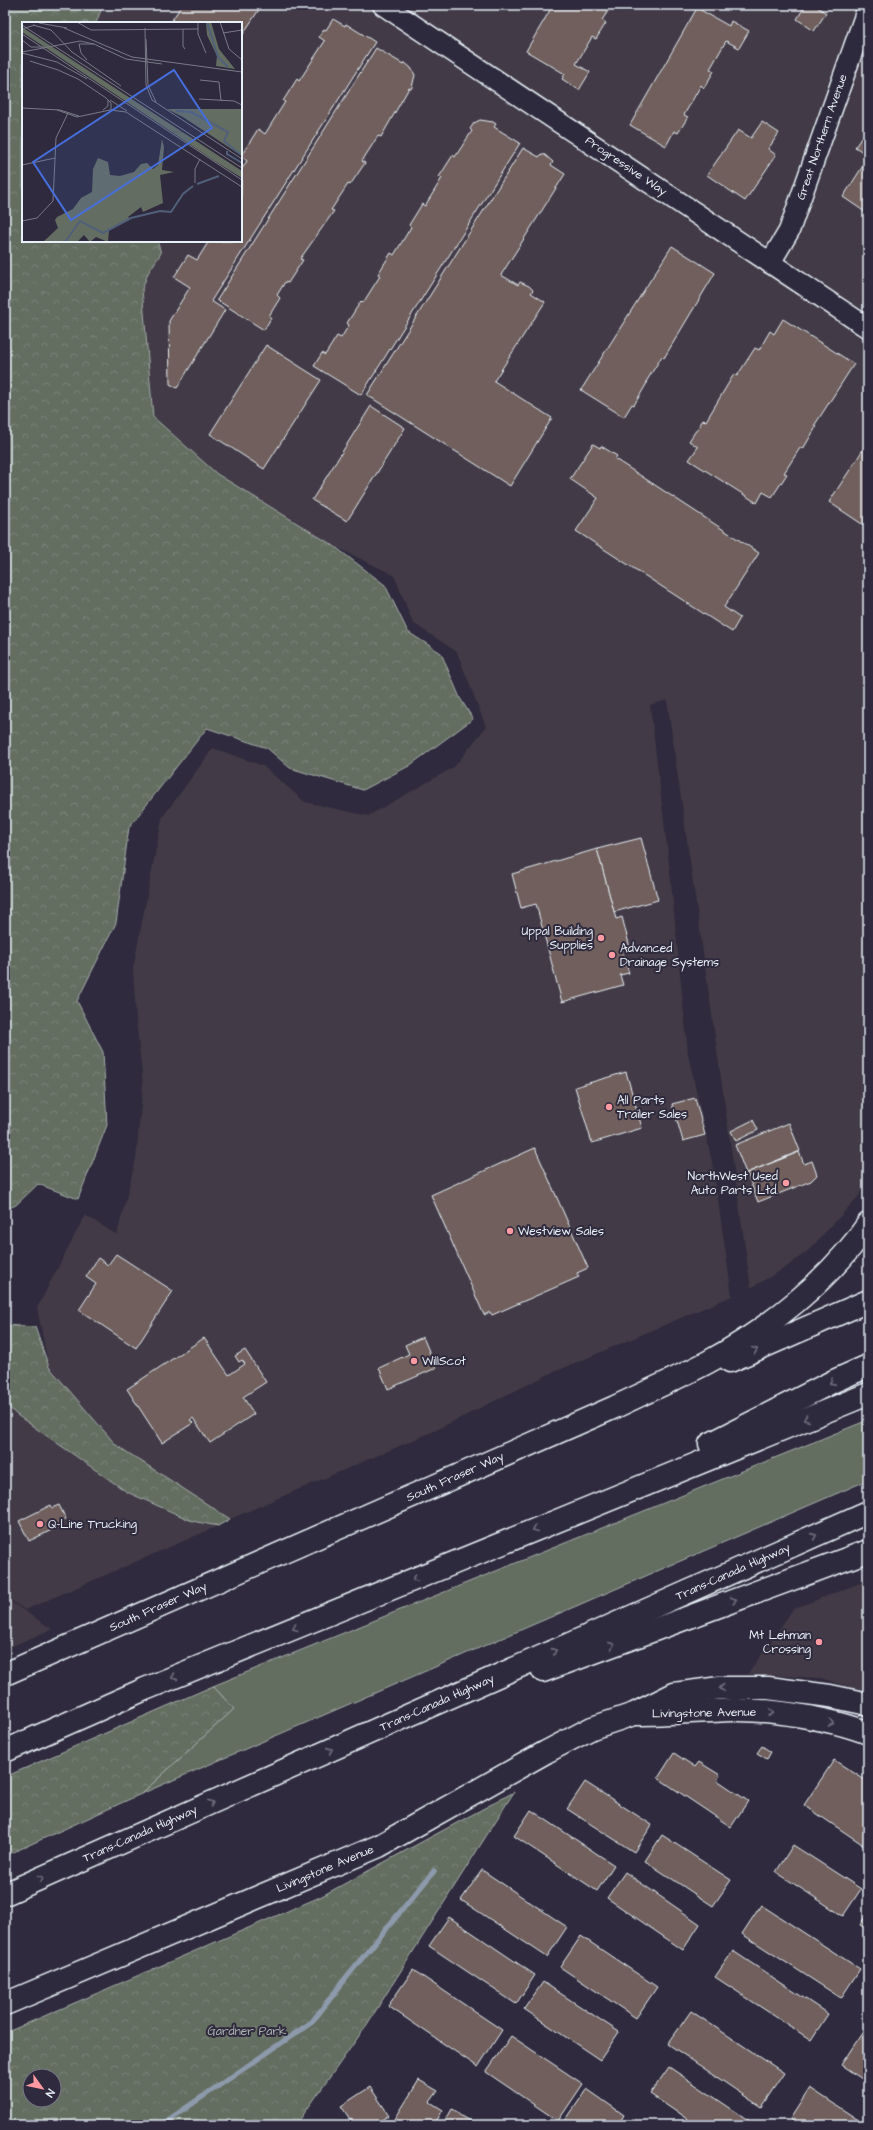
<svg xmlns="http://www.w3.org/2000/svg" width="873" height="2130" font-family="'Architects Daughter',sans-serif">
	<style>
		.built { fill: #423a46 }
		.green { fill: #646d61; stroke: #a6afac }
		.forest { fill: url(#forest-crowns); stroke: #a6afac; fill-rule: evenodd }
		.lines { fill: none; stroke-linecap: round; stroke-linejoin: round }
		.stream { stroke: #8d9aac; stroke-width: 5.5 }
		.building { fill: #6f5f5c; stroke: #e8f1f8 }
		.street-casing { stroke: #e8f1f8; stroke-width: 23 }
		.secondary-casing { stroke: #e8f1f8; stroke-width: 25 }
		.highway-casing { stroke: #e8f1f8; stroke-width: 25 }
		.street { stroke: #2f2a3d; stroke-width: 20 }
		.secondary { stroke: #2f2a3d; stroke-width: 22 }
		.highway { stroke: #2f2a3d; stroke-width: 22 }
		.oneway { stroke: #70707e }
		.poi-dot { fill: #ff9aa2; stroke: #2f2a3d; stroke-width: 1.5 }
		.labels { text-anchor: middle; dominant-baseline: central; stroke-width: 4; stroke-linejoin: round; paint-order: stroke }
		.street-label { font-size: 12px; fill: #e8f1f8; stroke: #2f2a3d }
		.poi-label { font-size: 12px; fill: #e8f1f8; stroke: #2f2a3d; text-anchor: start }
		.park-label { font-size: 12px; fill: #adb6b4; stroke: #2f2a3d }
		.inset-river { fill: none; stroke: #50607a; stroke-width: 2 }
		.inset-road { fill: none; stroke: #797a88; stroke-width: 1 }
		.view { fill: #466fde; fill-opacity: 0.15; stroke: #466fde; stroke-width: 2 }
		.inset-edge { fill: none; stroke: #e8f1f8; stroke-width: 2 }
	</style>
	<defs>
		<pattern id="forest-crowns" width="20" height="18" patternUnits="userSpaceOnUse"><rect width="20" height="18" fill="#646d61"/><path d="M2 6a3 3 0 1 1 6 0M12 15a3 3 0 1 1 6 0" fill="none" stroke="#7a8278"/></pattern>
	</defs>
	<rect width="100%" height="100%" fill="#2f2a3d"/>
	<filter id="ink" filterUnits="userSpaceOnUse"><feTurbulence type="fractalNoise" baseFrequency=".025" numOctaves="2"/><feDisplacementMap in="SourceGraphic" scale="8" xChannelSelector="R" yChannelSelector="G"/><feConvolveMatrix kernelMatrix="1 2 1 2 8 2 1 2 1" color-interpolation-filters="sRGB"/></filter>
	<g filter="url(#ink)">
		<g class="built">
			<polygon points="103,5 868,5 868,1179 858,1197 810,1249 788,1266 751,1288 667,700 650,705 670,872 688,1054 713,1167 732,1296 545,1376 432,1432 230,1519 116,1445 49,1367 37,1308 85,1215 117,1235 136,1159 143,1084 136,1018 133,969 162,818 213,748 263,766 305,802 368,816 454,767 486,727 457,652 413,623 394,575 334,546 217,474 153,417 142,289 148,273 161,253 157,241 241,241 241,23 96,23"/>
			<polygon points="5,1404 17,1415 127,1492 192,1521 218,1526 25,1610 5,1596"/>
			<polygon points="868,1580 868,1693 821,1678 748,1674 793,1609"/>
			<polygon points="5,1598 52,1629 5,1649"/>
		</g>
		<polygon class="green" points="868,1420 868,1480 141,1794 234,1709 213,1686"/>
		<g class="forest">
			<polygon points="5,5 103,5 96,23 23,23 23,241 157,241 161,253 148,273 142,289 153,417 217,474 334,546 385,585 408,632 441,653 460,698 473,719 409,766 363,790 290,768 267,748 207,728 129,827 116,923 77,1001 103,1052 107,1125 78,1199 38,1184 16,1205 5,1210"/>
			<polygon points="5,1325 35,1327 49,1367 116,1445 230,1519 218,1526 192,1521 127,1492 17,1415 5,1404"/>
			<polygon points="213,1686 234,1709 141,1794 5,1856 5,1777"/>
			<path d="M514,1792L366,2026L296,2125H5V2033L320,1897ZM30,2076H54V2100H30Z"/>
		</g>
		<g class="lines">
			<polyline class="stream" points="161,2125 312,2022 349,1974 434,1871"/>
		</g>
		<g class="building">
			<polygon points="182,5 262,5 241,37 241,23 176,23 172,20"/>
			<polygon points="553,5 612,5 602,20 606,23 596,39 592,37 576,64 590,72 579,90 562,79 565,74 526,51"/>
			<polygon points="804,5 817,5 816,6 826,13 814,31 797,19 805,6"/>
			<polygon points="697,8 729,26 731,21 749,31 739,48 726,41 710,69 714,71 704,88 701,85 684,115 688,117 678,133 674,131 666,146 630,125"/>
			<polygon points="333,19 345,26 346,24 375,42 211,301 225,310 177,388 170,384 169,321 190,287 174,277 188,255 197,260 209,241 241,241 241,170 247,161 241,156 258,129 265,134 285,102 283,101 297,79 299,81 325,41 319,37 324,29 326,30"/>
			<polygon points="376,48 403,64 404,62 411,68 415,75 412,87 411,89 409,88 381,137 378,136 362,161 365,163 350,185 348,184 331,210 334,211 300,259 303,260 288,283 285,282 277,295 280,298 269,316 271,318 264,330 217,300"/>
			<polygon points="480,120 493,122 496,124 494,127 520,143 361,395 314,366 322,353 325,355 337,336 341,338 349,325 347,323 361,301 363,303 380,276 378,274 391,253 394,255 411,227 409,225 422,204 425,206 442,178 439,177 453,155 455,157 472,131 470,129 474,123"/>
			<polygon points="762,122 779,133 768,149 776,155 745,201 707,175 738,130 751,138"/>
			<polygon points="868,128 868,155 855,147"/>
			<polygon points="523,148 539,157 541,154 545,155 553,162 551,165 565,174 501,275 518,285 520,282 529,286 533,290 531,293 545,302 494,381 552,418 510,486 367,395"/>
			<polygon points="868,158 868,214 843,197"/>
			<polygon points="672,246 715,273 664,358 662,356 646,382 647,383 634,405 632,404 624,417 581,390"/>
			<polygon points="783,319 854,364 814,426 816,427 803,449 800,448 784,473 787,474 772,497 763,492 757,503 689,460 698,447 689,441 703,420 706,421 734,374 737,376 755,348 759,350 770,331 774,334"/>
			<polygon points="266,345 321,380 264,469 210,434"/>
			<polygon points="371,406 405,428 347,521 312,500"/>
			<polygon points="868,442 868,528 829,502"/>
			<polygon points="593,444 600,448 601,446 617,456 615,459 759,553 724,607 740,618 732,632 576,531 598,498 570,479"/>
			<polygon points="641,838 658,900 614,912 597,849"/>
			<polygon points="597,849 616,919 622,917 630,948 622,950 629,973 620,975 623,985 562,1002 536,904 521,908 512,874"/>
			<polygon points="626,1072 642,1128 592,1143 575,1087"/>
			<polygon points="695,1098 705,1135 683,1141 672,1104"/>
			<polygon points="753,1120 758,1130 736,1141 731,1131"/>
			<polygon points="789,1123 800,1151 746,1173 735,1145"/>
			<polygon points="535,1148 588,1268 577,1273 579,1277 492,1315 490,1312 484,1315 431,1195"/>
			<polygon points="799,1152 804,1164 812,1161 817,1175 811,1181 758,1202 747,1173"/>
			<polygon points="116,1254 173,1291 136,1348 79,1310 96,1284 86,1277 98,1258 108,1265"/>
			<polygon points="423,1337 436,1368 388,1389 379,1368 409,1354 405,1345"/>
			<polygon points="204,1338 229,1375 245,1364 242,1360 239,1362 235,1356 245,1350 266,1382 243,1397 254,1414 210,1443 193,1418 190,1420 193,1423 162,1443 127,1389"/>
			<polygon points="51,1505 52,1508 59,1505 66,1519 59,1523 60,1526 29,1541 19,1521"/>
			<polygon points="762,1746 771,1752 767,1759 757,1753"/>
			<polygon points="674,1753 695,1767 699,1762 720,1775 717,1780 748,1801 731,1827 658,1778"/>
			<polygon points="834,1760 868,1782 868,1848 804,1805"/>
			<polygon points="585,1782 652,1825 634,1852 567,1809"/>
			<polygon points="531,1810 614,1865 597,1891 514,1836"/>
			<polygon points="662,1835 731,1880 713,1906 645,1861"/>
			<polygon points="793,1845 861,1889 843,1916 776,1872"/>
			<polygon points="482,1870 567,1927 547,1957 461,1900"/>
			<polygon points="625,1872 700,1924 683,1950 607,1898"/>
			<polygon points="761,1905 860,1969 841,1998 742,1934"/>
			<polygon points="868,1912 868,1930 860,1925"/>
			<polygon points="449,1917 535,1975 516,2004 429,1946"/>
			<polygon points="581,1936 657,1987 636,2018 560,1967"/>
			<polygon points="733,1951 828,2014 811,2040 715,1977"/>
			<polygon points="413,1970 502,2030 478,2067 388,2006"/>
			<polygon points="543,1982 619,2032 600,2060 524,2009"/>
			<polygon points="691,2011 784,2073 761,2107 668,2044"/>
			<polygon points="868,2024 868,2083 841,2065"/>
			<polygon points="511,2036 583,2084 558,2121 486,2072"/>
			<polygon points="669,2067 754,2124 753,2125 696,2125 650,2094"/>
			<polygon points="419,2080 438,2091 430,2102 443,2110 434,2125 405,2125 395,2119"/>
			<polygon points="370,2087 389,2115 374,2125 354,2125 341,2106"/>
			<polygon points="810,2088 866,2125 799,2125 790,2119"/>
			<polygon points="587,2089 624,2115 618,2125 563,2124"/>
			<polygon points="452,2109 461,2116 476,2125 443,2125"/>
		</g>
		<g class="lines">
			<defs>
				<g id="street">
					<polyline points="383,5 868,328"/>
					<polyline points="770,263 789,231 868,7"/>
				</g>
				<g id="secondary">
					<polyline points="730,1361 868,1301"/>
					<path d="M5,1674L615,1407C646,1392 678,1378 708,1362C766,1331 831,1279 868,1224"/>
					<path d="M637,1714C669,1714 701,1711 732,1710C771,1709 833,1719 868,1733"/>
					<polyline points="5,2004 379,1846 546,1752 592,1728 634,1714 674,1694 720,1688 768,1688 830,1696 868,1704"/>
				</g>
				<g id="highway">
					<polyline points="710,1444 834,1381 868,1366"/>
					<polyline points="543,1671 868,1551"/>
					<polyline points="5,1751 145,1689 868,1394"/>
					<polyline points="5,1894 868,1512"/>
				</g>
			</defs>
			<use href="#street" class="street-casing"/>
			<use href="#secondary" class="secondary-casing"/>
			<use href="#highway" class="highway-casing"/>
			<use href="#street" class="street"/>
			<use href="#secondary" class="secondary"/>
			<use href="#highway" class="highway"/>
		</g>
		<defs><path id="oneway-chevron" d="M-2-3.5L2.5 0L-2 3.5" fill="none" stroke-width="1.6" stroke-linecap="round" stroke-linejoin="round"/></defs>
		<g class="oneway">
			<use href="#oneway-chevron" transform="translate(755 1350) rotate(-23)"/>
			<use href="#oneway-chevron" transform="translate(832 1382) rotate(154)"/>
			<use href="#oneway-chevron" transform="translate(806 1419) rotate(158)"/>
			<use href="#oneway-chevron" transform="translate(535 1529) rotate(158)"/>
			<use href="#oneway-chevron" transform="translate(814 1536) rotate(-24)"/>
			<use href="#oneway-chevron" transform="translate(415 1579) rotate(158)"/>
			<use href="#oneway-chevron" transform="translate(734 1600) rotate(-20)"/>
			<use href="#oneway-chevron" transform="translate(295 1628) rotate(158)"/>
			<use href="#oneway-chevron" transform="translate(612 1645) rotate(-20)"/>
			<use href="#oneway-chevron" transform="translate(554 1651) rotate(-24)"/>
			<use href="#oneway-chevron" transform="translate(174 1677) rotate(158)"/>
			<use href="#oneway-chevron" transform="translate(722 1688) rotate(177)"/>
			<use href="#oneway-chevron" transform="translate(771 1713) rotate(7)"/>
			<use href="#oneway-chevron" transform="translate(831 1723) rotate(14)"/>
			<use href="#oneway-chevron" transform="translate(330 1750) rotate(-24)"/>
			<use href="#oneway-chevron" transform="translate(211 1803) rotate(-24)"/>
			<use href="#oneway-chevron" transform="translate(41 1878) rotate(-24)"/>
		</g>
	</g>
	<g class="poi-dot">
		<circle cx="601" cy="938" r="4"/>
		<circle cx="612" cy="955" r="4"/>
		<circle cx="609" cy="1107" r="4"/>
		<circle cx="786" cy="1183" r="4"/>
		<circle cx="510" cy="1231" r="4"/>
		<circle cx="414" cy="1361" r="4"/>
		<circle cx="40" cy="1524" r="4"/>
		<circle cx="819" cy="1642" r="4"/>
	</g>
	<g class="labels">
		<g class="street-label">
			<text transform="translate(822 137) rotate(-71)">Great Northern Avenue</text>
			<text transform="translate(626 166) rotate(34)">Progressive Way</text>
			<text transform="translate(455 1477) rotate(-24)">South Fraser Way</text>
			<text transform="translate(733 1572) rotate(-24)">Trans-Canada Highway</text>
			<text transform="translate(158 1607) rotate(-24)">South Fraser Way</text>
			<text transform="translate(437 1703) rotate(-24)">Trans-Canada Highway</text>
			<text transform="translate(704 1713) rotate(-1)">Livingstone Avenue</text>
			<text transform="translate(140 1834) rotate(-24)">Trans-Canada Highway</text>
			<text transform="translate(325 1869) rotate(-23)">Livingstone Avenue</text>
		</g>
		<g class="poi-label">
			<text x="593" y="931" text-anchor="end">Uppal Building<tspan x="593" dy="14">Supplies</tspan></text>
			<text x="620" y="948">Advanced<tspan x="620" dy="14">Drainage Systems</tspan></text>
			<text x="617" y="1100">All Parts<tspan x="617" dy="14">Trailer Sales</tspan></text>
			<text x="778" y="1176" text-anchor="end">NorthWest Used<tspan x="778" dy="14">Auto Parts Ltd.</tspan></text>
			<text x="518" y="1231">Westview Sales</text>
			<text x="422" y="1361">WillScot</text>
			<text x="48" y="1524">Q-Line Trucking</text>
			<text x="811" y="1635" text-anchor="end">Mt Lehman<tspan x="811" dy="14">Crossing</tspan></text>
		</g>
		<g class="park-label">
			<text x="247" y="2031">Gardner Park</text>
		</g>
	</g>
	<g transform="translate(22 22)">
		<rect width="220" height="220" fill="#2f2a3d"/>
		<path d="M0,5L102,72L162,111L152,109L151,111L0,10ZM200,136L220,149V156L194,140H200Z" fill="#646d61"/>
		<path d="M184,0H189L197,27L213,47L194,44L195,34L185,13ZM145,87H220V134L161,95ZM152,109L162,111L200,136V140H194L151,111ZM140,117L142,125L140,148L152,150L138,153L141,181L121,190L119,185L106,195L109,197L87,208L86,220L74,215L68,220L62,213L55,220H21L36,206L33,198L35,195L51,187L59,176L70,170L71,147L76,136L86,140L88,153L98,154L112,150L119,142L125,141L131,147L136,143Z" fill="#646d61"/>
		<path class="inset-river" d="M185,0L196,35L206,45M154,89L169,90L206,110L202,119L218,132M205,129V132L220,141M175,162L197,154M43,220L58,199L81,211L109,196L138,189L149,190L161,172L171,164"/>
		<path class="inset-road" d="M55,0L69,8L176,7M176,0V12L184,31M198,0L207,27L220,38M17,1L45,6M0,3L220,146M11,3L29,8L50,30L99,64M42,6L110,35L220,50M123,6L124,63L130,78L220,137M0,7L13,3M161,7V24L163,27M201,11L220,8M0,12L220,158M124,17L126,63L134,80M0,18L9,25H22M0,30L58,19L72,22L104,37L140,42M0,31L35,40L65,57M65,38L59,31L57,22H72M8,39L36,48L56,57L84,76L89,81V88M178,58L197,60L199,79M177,77L212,79L220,83M88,78L105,89M0,86L38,88L57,94M35,88L55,95L88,88L104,90L220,165M81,88L86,84V78M0,143L33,136M173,161V147L178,137M0,199L15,196L31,179L34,116L46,91"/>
		<path class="view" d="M152,48L190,106L49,198L11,140Z"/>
		<rect width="220" height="220" class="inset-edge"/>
	</g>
	<rect width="873" height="2130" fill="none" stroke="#2f2a3d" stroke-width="20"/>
	<rect x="10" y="10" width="853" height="2110" fill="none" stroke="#e8f1f8" stroke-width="1.5" filter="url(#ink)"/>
	<g transform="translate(42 2088) rotate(123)"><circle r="19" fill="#2f2a3d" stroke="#797a88"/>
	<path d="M0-3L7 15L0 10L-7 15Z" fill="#ff9aa2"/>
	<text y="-6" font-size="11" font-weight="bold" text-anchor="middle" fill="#e8f1f8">N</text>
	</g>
</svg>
